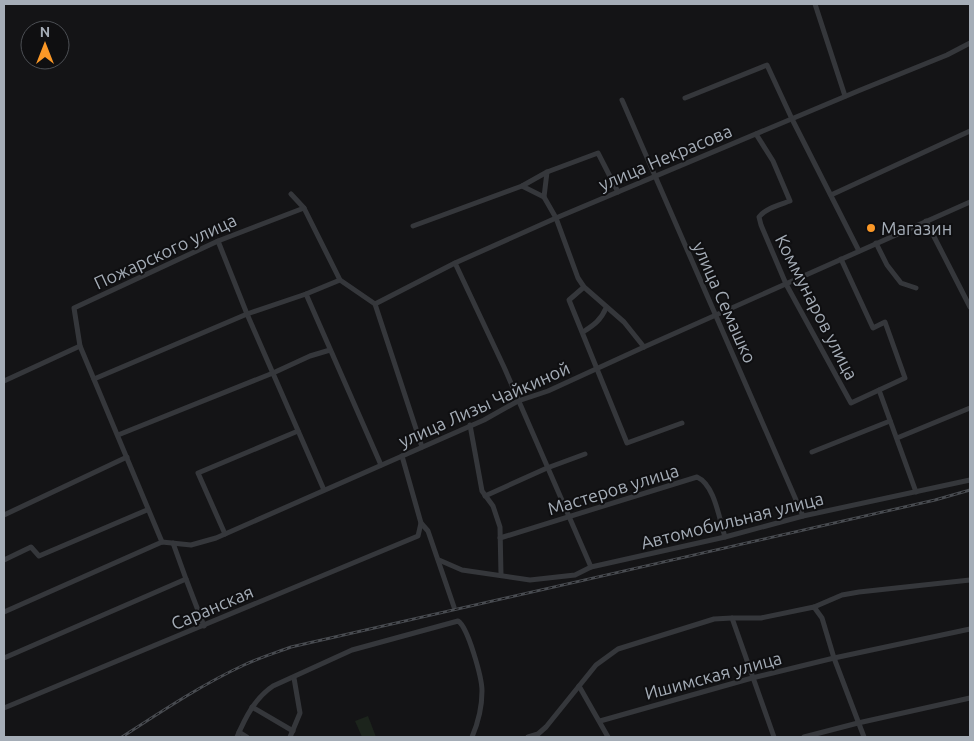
<svg xmlns="http://www.w3.org/2000/svg" width="974" height="741" font-family="Ubuntu,sans-serif">
	<style>
		.green { fill: #1c241c }
		.lines { fill: none; stroke-linecap: round; stroke-linejoin: round }
		.minor { stroke: #35373b; stroke-width: 5 }
		.rail-casing { stroke: #484b50; stroke-width: 3 }
		.rail { stroke: #0f0f11; stroke-width: 1; stroke-dasharray: 4; stroke-linecap: butt }
		.poi-dot { fill: #fb9827; stroke: #0f0f11; stroke-width: 2 }
		.labels { text-anchor: middle; dominant-baseline: central; stroke-width: 4; stroke-linejoin: round; paint-order: stroke }
		.street-label { font-size: 18px; fill: #a5adb7; stroke: #0f0f11 }
		.poi-label { font-size: 18px; fill: #a5adb7; stroke: #0f0f11; text-anchor: start }
	</style>
	<rect width="100%" height="100%" fill="#141416"/>
	<polygon class="green" points="368,716 376,737 362,737 355,721"/>
	<g class="lines">
		<g class="minor">
			<polyline points="815,4 845,96"/>
			<polyline points="685,98 767,65 792,119 859,251"/>
			<polyline points="622,100 803,516"/>
			<path d="M756,134L773,161L790,201C779,205 766,208 759,217L761,225L786,284L851,403L905,378L885,322L873,328L841,259"/>
			<polyline points="522,186 544,197 556,218 578,278 584,287 624,322 644,347"/>
			<polyline points="291,194 304,208 340,280 375,304 422,447"/>
			<polyline points="831,195 970,131"/>
			<polyline points="544,197 547,172"/>
			<polyline points="926,221 970,307"/>
			<polyline points="413,226 522,186 547,172 598,153 618,192"/>
			<polyline points="218,241 247,314 324,490"/>
			<polyline points="876,243 887,265 901,283 916,288"/>
			<polyline points="455,263 504,367 591,567"/>
			<polyline points="584,287 569,300 627,443 682,423"/>
			<polyline points="306,294 381,465"/>
			<polyline points="375,304 455,263 556,218 858,91 947,55 970,43"/>
			<path d="M583,332C594,325 601,320 606,308"/>
			<polyline points="94,379 247,314 306,294 340,280"/>
			<polyline points="4,381 80,346"/>
			<polyline points="879,390 916,492"/>
			<polyline points="470,425 482,491 493,506 500,527 501,575"/>
			<polyline points="118,435 273,373 310,356 330,350"/>
			<polyline points="897,438 970,408"/>
			<polyline points="812,452 890,421"/>
			<polyline points="402,456 421,523 428,531 454,607"/>
			<polyline points="485,496 547,468 585,454"/>
			<polyline points="4,515 127,457"/>
			<polyline points="225,534 198,473 298,431"/>
			<path d="M500,538L697,477C715,485 719,519 725,537"/>
			<polyline points="162,542 80,346 74,308 218,241 304,208"/>
			<polyline points="4,560 31,547 39,556 147,510"/>
			<polyline points="439,560 462,570 530,580 575,575 591,567 725,537 803,516 970,480"/>
			<polyline points="186,579 204,626"/>
			<polyline points="814,607 842,595 859,592 970,580"/>
			<polyline points="4,612 162,542 191,545 216,538 484,420 518,401 548,391 644,347 970,202"/>
			<polyline points="732,618 774,737"/>
			<polyline points="4,658 186,579 173,543"/>
			<polyline points="579,686 608,737"/>
			<polyline points="252,707 293,731"/>
			<polyline points="4,708 418,536 421,523"/>
			<polyline points="600,721 752,678 834,658 970,629"/>
			<polyline points="239,732 247,737"/>
			<path d="M237,737C245,718 255,698 273,686L352,650L458,621C468,627 482,678 482,691C482,707 478,723 472,737"/>
			<polyline points="290,737 300,713 294,678"/>
			<polyline points="528,737 538,734 546,727 596,665 618,649 714,619 732,618 761,618 814,607 822,618 834,658 864,737"/>
			<polyline points="804,737 858,723 970,698"/>
		</g>
		<defs>
			<path id="rail" d="M122,737C162,711 201,685 244,665C259,658 275,653 291,647L935,500L970,490"/>
		</defs>
		<use href="#rail" class="rail-casing"/>
		<use href="#rail" class="rail"/>
	</g>
	<circle class="poi-dot" cx="871" cy="228" r="5"/>
	<g class="labels">
		<g class="street-label">
			<text transform="translate(665 157) rotate(-23)">улица Некрасова</text>
			<text transform="translate(165 251) rotate(-25)">Пожарского улица</text>
			<text transform="translate(725 302) rotate(66)">улица Семашко</text>
			<text transform="translate(817 307) rotate(63)">Коммунаров улица</text>
			<text transform="translate(484 404) rotate(-24)">улица Лизы Чайкиной</text>
			<text transform="translate(613 489) rotate(-17)">Мастеров улица</text>
			<text transform="translate(732 520) rotate(-14)">Автомобильная улица</text>
			<text transform="translate(212 607) rotate(-23)">Саранская</text>
			<text transform="translate(713 675) rotate(-15)">Ишимская улица</text>
		</g>
		<g class="poi-label">
			<text x="881" y="228">Магазин</text>
		</g>
	</g>
	<rect width="974" height="741" fill="none" stroke="#a5adb7" stroke-width="10"/>
	<g transform="translate(45 45)"><circle r="24" fill="#0f0f11" stroke="#4b4e53"/>
	<path d="M0-4L9 19L0 12L-9 19Z" fill="#fb9827"/>
	<text y="-8" font-size="14" font-weight="bold" text-anchor="middle" fill="#a5adb7">N</text>
	</g>
</svg>
